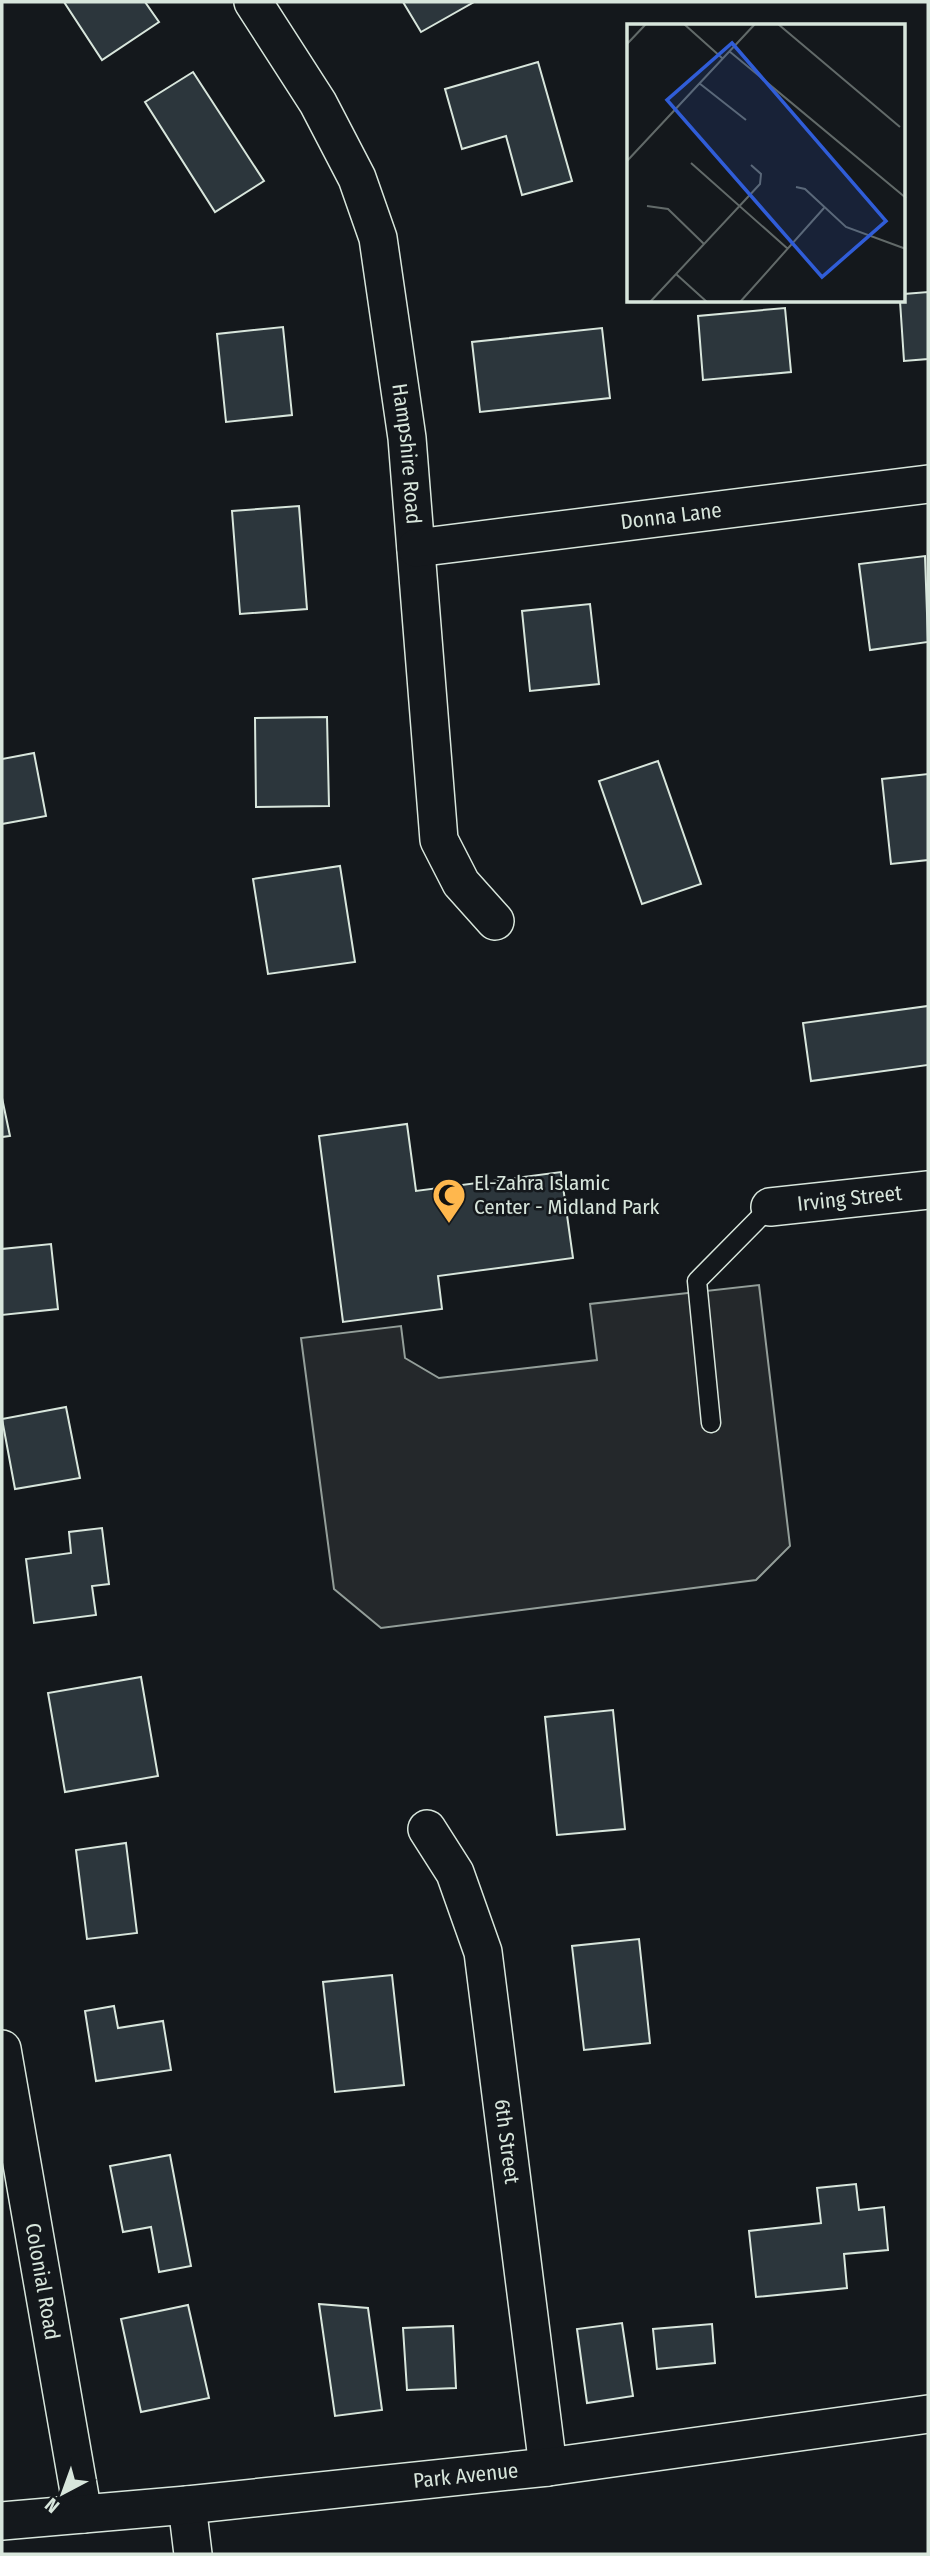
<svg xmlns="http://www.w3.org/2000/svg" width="930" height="2556" font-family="'Fira Sans Condensed',sans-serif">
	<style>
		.parking { fill: #24282b; stroke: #939e99; stroke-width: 2 }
		.building { fill: #2c363c; stroke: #d8e6dc; stroke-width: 2 }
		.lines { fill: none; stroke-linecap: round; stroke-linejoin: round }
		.service-casing { stroke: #d8e6dc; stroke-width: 21 }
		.minor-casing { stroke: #d8e6dc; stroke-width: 40 }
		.service { stroke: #14181c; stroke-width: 18 }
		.minor { stroke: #14181c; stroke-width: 37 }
		.labels { text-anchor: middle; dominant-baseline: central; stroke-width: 5; stroke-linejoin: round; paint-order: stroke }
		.street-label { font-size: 21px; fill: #d8e6dc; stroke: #14181c }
		.poi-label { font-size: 21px; fill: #d8e6dc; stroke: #14181c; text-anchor: start }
		.inset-road { fill: none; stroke: #626a69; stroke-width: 2 }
		.view { fill: #305dd8; fill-opacity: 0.15; stroke: #305dd8; stroke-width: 3.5 }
		.inset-edge { fill: none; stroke: #d8e6dc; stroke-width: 3.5 }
	</style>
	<rect width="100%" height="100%" fill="#14181c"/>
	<polygon class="parking" points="759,1285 790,1546 756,1580 381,1628 334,1589 301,1338 401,1326 405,1358 439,1378 597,1360 590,1304"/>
	<g class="building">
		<polygon points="64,2 145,2 159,22 102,60"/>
		<polygon points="403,2 474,2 421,32"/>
		<polygon points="538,62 572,181 522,195 506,136 462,149 445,89"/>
		<polygon points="193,72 264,181 215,212 145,102"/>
		<polygon points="928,292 928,359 904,361 900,301 904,301 904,294"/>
		<polygon points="785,308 791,372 703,380 698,316"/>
		<polygon points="283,327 292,415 226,422 217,334"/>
		<polygon points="602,328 610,398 480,412 472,342"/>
		<polygon points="299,506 307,609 240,614 232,511"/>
		<polygon points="925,556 928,642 870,650 859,564"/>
		<polygon points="590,604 599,684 530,691 522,611"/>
		<polygon points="327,717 329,806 256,807 255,718"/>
		<polygon points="34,753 46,816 2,824 2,759"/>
		<polygon points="658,761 701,884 642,904 599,781"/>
		<polygon points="928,774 928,860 891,864 882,779"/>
		<polygon points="340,866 355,962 268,974 253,879"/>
		<polygon points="928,1006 928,1065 811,1081 803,1023"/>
		<polygon points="2,1098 10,1136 2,1137"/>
		<polygon points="407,1124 416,1191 561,1172 573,1258 438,1276 442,1309 343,1322 319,1136"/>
		<polygon points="51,1244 58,1309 2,1315 2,1249"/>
		<polygon points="66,1407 80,1478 15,1489 2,1419"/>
		<polygon points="102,1528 109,1584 92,1586 96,1615 34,1623 26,1559 71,1553 69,1532"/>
		<polygon points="141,1677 158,1776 65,1792 48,1693"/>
		<polygon points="613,1710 625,1829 557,1835 545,1717"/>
		<polygon points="126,1843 137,1933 87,1939 76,1850"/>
		<polygon points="639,1939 650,2043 584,2050 572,1946"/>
		<polygon points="392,1975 404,2085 335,2092 323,1982"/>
		<polygon points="114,2006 118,2028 163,2021 171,2070 96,2081 85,2011"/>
		<polygon points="170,2155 191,2266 159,2272 151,2227 123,2232 110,2166"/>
		<polygon points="856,2184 859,2210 884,2207 888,2250 844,2254 847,2288 756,2297 749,2231 821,2223 817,2188"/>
		<polygon points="319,2304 368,2308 382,2410 335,2416"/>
		<polygon points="188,2305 209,2398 141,2412 121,2319"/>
		<polygon points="622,2323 633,2396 587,2403 577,2329"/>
		<polygon points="712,2324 715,2363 657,2369 653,2329"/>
		<polygon points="453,2326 456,2388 407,2390 403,2328"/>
	</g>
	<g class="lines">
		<defs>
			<polyline id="service" points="711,1423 697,1281 770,1207"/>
			<g id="minor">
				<path id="s1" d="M253,2L318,103L357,178L378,238L407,438L439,840L461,883L495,921"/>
				<path id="s2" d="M416,548L928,484"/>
				<path id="s3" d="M770,1207L928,1190"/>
				<path id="s4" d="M427,1829L455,1873L483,1952L548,2467"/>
				<path id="s5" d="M2,2049L83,2514"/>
				<polyline points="187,2505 193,2554"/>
				<path id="s6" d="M2,2521L187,2505L548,2467L928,2414"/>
			</g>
		</defs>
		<use href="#service" class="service-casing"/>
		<use href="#minor" class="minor-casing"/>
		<use href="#service" class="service"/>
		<use href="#minor" class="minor"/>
	</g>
	<defs>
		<symbol id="mosque-pin" viewBox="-11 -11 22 30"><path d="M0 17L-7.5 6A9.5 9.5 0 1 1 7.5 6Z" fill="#ffb74d" stroke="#14181c"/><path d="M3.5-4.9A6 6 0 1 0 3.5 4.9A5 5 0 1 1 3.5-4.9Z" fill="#111"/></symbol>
	</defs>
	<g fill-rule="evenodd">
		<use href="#mosque-pin" x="430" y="1176" width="38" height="52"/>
	</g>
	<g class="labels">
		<g class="street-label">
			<text stroke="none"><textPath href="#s1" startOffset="486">Hampshire Road</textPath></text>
			<text stroke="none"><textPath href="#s2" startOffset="257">Donna Lane</textPath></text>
			<text stroke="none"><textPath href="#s3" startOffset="80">Irving Street</textPath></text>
			<text stroke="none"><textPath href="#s4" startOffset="327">6th Street</textPath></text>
			<text stroke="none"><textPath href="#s5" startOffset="236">Colonial Road</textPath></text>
			<text stroke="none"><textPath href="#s6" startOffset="466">Park Avenue</textPath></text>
		</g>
		<g class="poi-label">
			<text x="474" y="1183">El-Zahra Islamic<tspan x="474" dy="24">Center - Midland Park</tspan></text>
		</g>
	</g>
	<g transform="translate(627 24)">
		<rect width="278" height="278" fill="#14181c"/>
		<path class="inset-road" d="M57,0L95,34M151,0L273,103M0,20L19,0M102,27L279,174M72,59L119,96M0,137L128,0M64,139L161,225M169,163L178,165L219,203L279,225M20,182L41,185L77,220M49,250L80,278M23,278L133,160L134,150L124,141M113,278L197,184"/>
		<path class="view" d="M105,19L259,197L195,253L40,76Z"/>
		<rect width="278" height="278" class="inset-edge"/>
	</g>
	<rect width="930" height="2556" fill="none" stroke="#d8e6dc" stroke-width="7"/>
	<g transform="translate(63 2493) rotate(221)" stroke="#14181c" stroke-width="5" paint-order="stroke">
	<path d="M0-5L12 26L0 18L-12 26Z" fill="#d8e6dc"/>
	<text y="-10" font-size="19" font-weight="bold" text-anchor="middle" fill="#d8e6dc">N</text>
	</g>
</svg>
